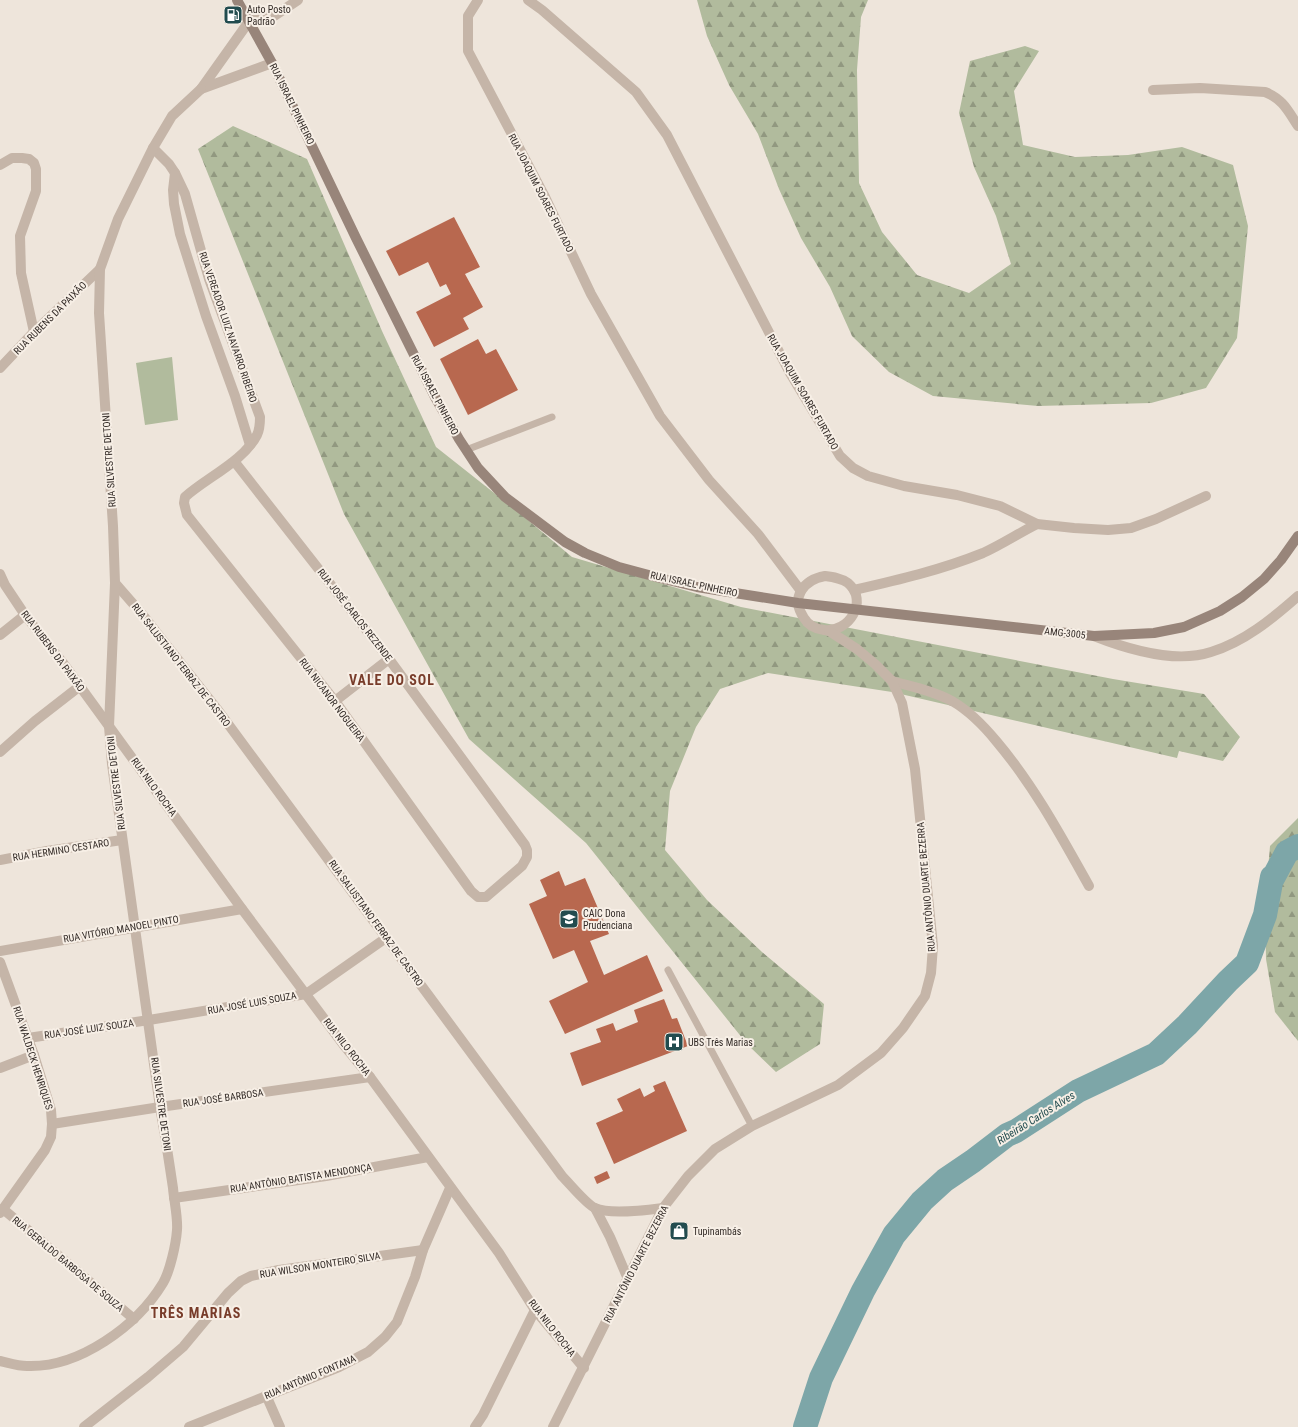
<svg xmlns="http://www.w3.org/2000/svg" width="1298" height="1427" font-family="'Roboto Condensed',sans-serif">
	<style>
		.forest { fill: url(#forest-firs) }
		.pitch { fill: #b1bb9d }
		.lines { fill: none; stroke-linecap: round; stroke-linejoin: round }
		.river { stroke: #7da6a8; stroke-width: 24 }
		.building { fill: #b8684f }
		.service { stroke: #c5b5a8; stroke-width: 7 }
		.minor { stroke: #c5b5a8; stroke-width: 10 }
		.secondary { stroke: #98857a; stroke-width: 10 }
		.labels { text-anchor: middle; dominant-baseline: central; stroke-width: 4; stroke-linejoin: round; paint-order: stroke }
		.poi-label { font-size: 10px; fill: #332b27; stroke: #f7efe6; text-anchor: start }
		.street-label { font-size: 10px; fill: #332b27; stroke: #f7efe6 }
		.water-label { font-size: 11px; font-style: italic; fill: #224c4f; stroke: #f7efe6 }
		.district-label { font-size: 14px; font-weight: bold; letter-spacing: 1px; fill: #783c2a; stroke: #f7efe6 }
	</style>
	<defs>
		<pattern id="forest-firs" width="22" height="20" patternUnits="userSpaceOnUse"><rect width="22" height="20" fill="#b1bb9d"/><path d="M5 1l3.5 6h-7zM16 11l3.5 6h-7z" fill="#919880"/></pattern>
	</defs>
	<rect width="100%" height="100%" fill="#eee5db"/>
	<g class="forest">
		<polygon points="697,0 868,0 861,17 857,70 859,183 882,232 917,275 969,293 1011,264 996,216 974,167 959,113 970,61 1025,46 1039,51 1014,91 1023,145 1075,157 1128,155 1182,147 1233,165 1248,226 1237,338 1206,388 1151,403 1038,406 933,396 889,372 852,336 830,287 801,238 779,189 758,134 729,85 707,36"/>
		<polygon points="233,126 307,159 382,331 436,447 517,511 572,557 741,607 1113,679 1204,694 1240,737 1223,761 1179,751 1177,758 892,692 768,673 720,689 696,727 670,791 665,850 707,900 762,952 824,1004 820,1044 776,1072 747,1044 586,843 469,739 344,514 198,149"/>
		<polygon points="1298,818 1298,1041 1275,1012 1266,959 1265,905 1270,846"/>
	</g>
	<polygon class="pitch" points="172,357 178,420 145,425 136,363"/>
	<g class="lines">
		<polyline class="river" points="805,1427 821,1378 863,1291 894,1235 922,1201 945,1180 973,1161 1007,1135 1016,1131 1078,1091 1156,1054 1187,1025 1228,981 1247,963 1265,915 1272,877 1273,878 1287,852 1298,846"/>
	</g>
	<g class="building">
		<polygon points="454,217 480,267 465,274 483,307 463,318 469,329 434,347 416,312 451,294 446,284 440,287 428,262 399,276 386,251"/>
		<polygon points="478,339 486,354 496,349 518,390 468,415 440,359"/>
		<polygon points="559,871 565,886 585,878 609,934 590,941 604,975 647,955 663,991 565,1034 549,1001 588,982 574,950 553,959 529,904 547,896 540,880"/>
		<polygon points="664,999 672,1019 677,1018 688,1046 582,1086 570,1053 601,1042 596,1029 613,1023 616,1031 638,1022 634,1010"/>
		<polygon points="665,1081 687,1131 614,1164 596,1123 623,1111 617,1099 640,1088 644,1097 655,1091 653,1086"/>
		<polygon points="607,1171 610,1178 597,1184 594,1177"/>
	</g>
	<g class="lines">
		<g class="service">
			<polyline points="466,450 552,417"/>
			<polyline points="668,970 752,1126"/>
		</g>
		<g class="minor">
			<polyline points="478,0 468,16 468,51 544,195 591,294 660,416 709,480 758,534 801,591"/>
			<polyline points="528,0 542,10 636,92 667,135 790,373 840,456 853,468 868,476 904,486 957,495 1000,506 1037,524 1074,528 1108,530 1131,528 1156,519 1206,496"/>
			<polyline points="272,63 201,89 250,20 274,16 298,0"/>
			<path d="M1153,90L1200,88L1265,92C1283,99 1288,111 1298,126"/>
			<path d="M153,148L169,164L175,173L185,194L209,279L260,417C260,423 260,429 257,435C244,461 206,478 185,497L184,503L187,515L335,701L471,891L478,897H486L522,866L527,857V850L525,845L389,659L234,461"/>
			<polyline points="0,165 12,158 22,158 29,159 34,163 36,169 36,191 20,236 21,273 34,332"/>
			<polyline points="175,173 173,190 174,204 180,234 206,316 235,396 250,445"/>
			<polyline points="0,368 34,332 100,269"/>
			<polyline points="0,574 5,585 25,615 63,663 242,909 343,1044 370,1077 499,1253 535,1310 584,1368"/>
			<path d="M825,576C833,577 841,578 848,583C869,601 849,633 824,630C816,629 808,625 804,618C790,598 803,580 825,576Z"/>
			<path d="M115,583L142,614L217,709L562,1176C570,1184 586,1204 595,1208C610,1215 647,1210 663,1208"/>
			<path d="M854,590C898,580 941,570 983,553C1001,545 1019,533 1037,524"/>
			<polyline points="0,635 25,615"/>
			<path d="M1094,636C1127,649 1175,664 1211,652C1244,642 1272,619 1298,596"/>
			<path d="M892,681C913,687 934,691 952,701C971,712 984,726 997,742C1034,786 1061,836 1089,886"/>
			<polyline points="335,701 389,659"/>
			<polyline points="0,752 35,721 80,686"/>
			<polyline points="0,860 47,851 122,840"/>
			<polyline points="0,951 242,909"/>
			<polyline points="0,962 34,1055 51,1110 52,1124 51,1137 45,1150 0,1213"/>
			<polyline points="28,1038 149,1020 306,994 386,938"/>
			<polyline points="0,1068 34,1055"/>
			<polyline points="52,1124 160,1107 370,1077"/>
			<polyline points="174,1198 326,1176 428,1157"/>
			<polyline points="595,1208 610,1237 628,1279"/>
			<polyline points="3,1209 134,1319"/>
			<path d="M0,1361C9,1363 18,1366 27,1366C79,1368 137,1326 163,1283C170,1271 176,1244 177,1230C178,1217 174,1201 173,1188C169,1161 165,1134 160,1107L112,764L109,726L115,583L113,526L99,313L100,269L118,219L153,148L172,116L201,89"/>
			<polyline points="266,1395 280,1427"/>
			<polyline points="84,1427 148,1377 183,1347 228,1293 241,1281 251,1276 279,1270 423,1250"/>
			<polyline points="189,1427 339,1367 368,1352 385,1337 397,1322 415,1277 423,1250 450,1188"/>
			<polyline points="475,1427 483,1415 535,1310"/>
			<polyline points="553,1427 663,1208 688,1176 715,1149 752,1126 838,1085 881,1053 903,1028 925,996 931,973 933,946 915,769 902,703 892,681 875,664 857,649 829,631"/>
		</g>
		<polyline class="secondary" points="237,0 272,63 356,238 435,397 459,439 478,468 505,497 565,542 585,553 619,567 660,578 697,587 798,603 1094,636 1154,633 1184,627 1220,611 1242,597 1264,579 1281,560 1298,536"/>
	</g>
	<defs>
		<symbol id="fuel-square" viewBox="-11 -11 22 22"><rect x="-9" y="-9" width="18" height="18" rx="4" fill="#224c4f" stroke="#f7efe6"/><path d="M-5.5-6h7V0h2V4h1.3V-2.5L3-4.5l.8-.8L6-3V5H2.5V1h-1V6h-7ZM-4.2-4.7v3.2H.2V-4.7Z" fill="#fff"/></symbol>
		<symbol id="school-square" viewBox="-11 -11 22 22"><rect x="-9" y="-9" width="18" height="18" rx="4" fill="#224c4f" stroke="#f7efe6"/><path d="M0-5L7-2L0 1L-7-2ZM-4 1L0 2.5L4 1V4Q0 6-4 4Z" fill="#fff"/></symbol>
		<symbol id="hospital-square" viewBox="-11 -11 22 22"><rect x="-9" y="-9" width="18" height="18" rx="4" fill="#224c4f" stroke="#f7efe6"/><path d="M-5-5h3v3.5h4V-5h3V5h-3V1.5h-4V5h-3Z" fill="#fff"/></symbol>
		<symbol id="shop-square" viewBox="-11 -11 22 22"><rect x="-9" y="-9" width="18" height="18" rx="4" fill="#224c4f" stroke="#f7efe6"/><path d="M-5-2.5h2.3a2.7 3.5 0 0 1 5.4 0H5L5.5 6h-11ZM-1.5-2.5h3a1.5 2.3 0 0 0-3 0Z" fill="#fff"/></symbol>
	</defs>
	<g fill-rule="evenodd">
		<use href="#fuel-square" x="222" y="4" width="22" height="22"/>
		<use href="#school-square" x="558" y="908" width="22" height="22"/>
		<use href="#hospital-square" x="663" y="1031" width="22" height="22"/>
		<use href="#shop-square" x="668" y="1220" width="22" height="22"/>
	</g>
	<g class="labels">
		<g class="poi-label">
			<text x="247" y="9">Auto Posto<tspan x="247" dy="12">Padrão</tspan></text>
			<text x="583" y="913">CAIC Dona<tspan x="583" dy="12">Prudenciana</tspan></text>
			<text x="688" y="1042">UBS Três Marias</text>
			<text x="693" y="1231">Tupinambás</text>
		</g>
		<g class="street-label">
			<text transform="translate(292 104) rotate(64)">RUA ISRAEL PINHEIRO</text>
			<text transform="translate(541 193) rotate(63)">RUA JOAQUIM SOARES FURTADO</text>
			<text transform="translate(50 318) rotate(-45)">RUA RUBENS DA PAIXÃO</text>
			<text transform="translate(228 327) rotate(71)">RUA VEREADOR LUIZ NAVARRO RIBEIRO</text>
			<text transform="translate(803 392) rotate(60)">RUA JOAQUIM SOARES FURTADO</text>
			<text transform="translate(435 395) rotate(62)">RUA ISRAEL PINHEIRO</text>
			<text transform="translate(109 460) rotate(-94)">RUA SILVESTRE DETONI</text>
			<text transform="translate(694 584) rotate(12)">RUA ISRAEL PINHEIRO</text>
			<text transform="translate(355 615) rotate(52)">RUA JOSÉ CARLOS REZENDE</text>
			<text transform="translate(1065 633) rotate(6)">AMG-3005</text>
			<text transform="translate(53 651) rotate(53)">RUA RUBENS DA PAIXÃO</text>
			<text transform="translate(181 665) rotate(52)">RUA SALUSTIANO FERRAZ DE CASTRO</text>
			<text transform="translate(332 700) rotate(53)">RUA NICANOR NOGUEIRA</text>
			<text transform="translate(116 783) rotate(-97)">RUA SILVESTRE DETONI</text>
			<text transform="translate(154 787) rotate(54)">RUA NILO ROCHA</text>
			<text transform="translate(61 850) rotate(-9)">RUA HERMINO CESTARO</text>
			<text transform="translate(926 887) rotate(-95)">RUA ANTÔNIO DUARTE BEZERRA</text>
			<text transform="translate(376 923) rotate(54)">RUA SALUSTIANO FERRAZ DE CASTRO</text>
			<text transform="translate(121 929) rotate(-10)">RUA VITÓRIO MANOEL PINTO</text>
			<text transform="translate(252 1003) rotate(-10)">RUA JOSÉ LUIS SOUZA</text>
			<text transform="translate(89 1029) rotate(-8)">RUA JOSÉ LUIZ SOUZA</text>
			<text transform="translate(347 1047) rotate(52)">RUA NILO ROCHA</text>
			<text transform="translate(33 1058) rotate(72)">RUA WALDECK HENRIQUES</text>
			<text transform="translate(223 1098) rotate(-8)">RUA JOSÉ BARBOSA</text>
			<text transform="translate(161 1104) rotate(82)">RUA SILVESTRE DETONI</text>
			<text transform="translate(301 1178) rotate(-9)">RUA ANTÔNIO BATISTA MENDONÇA</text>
			<text transform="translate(68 1264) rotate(40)">RUA GERALDO BARBOSA DE SOUZA</text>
			<text transform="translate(636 1264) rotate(-63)">RUA ANTÔNIO DUARTE BEZERRA</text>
			<text transform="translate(320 1265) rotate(-9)">RUA WILSON MONTEIRO SILVA</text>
			<text transform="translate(552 1328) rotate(52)">RUA NILO ROCHA</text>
			<text transform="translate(310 1377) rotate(-23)">RUA ANTÔNIO FONTANA</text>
		</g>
		<g class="water-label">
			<text transform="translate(1036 1118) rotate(-32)">Ribeirão Carlos Alves</text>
		</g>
		<g class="district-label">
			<text x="392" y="680">VALE DO SOL</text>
			<text x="196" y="1313">TRÊS MARIAS</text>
		</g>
	</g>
</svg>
